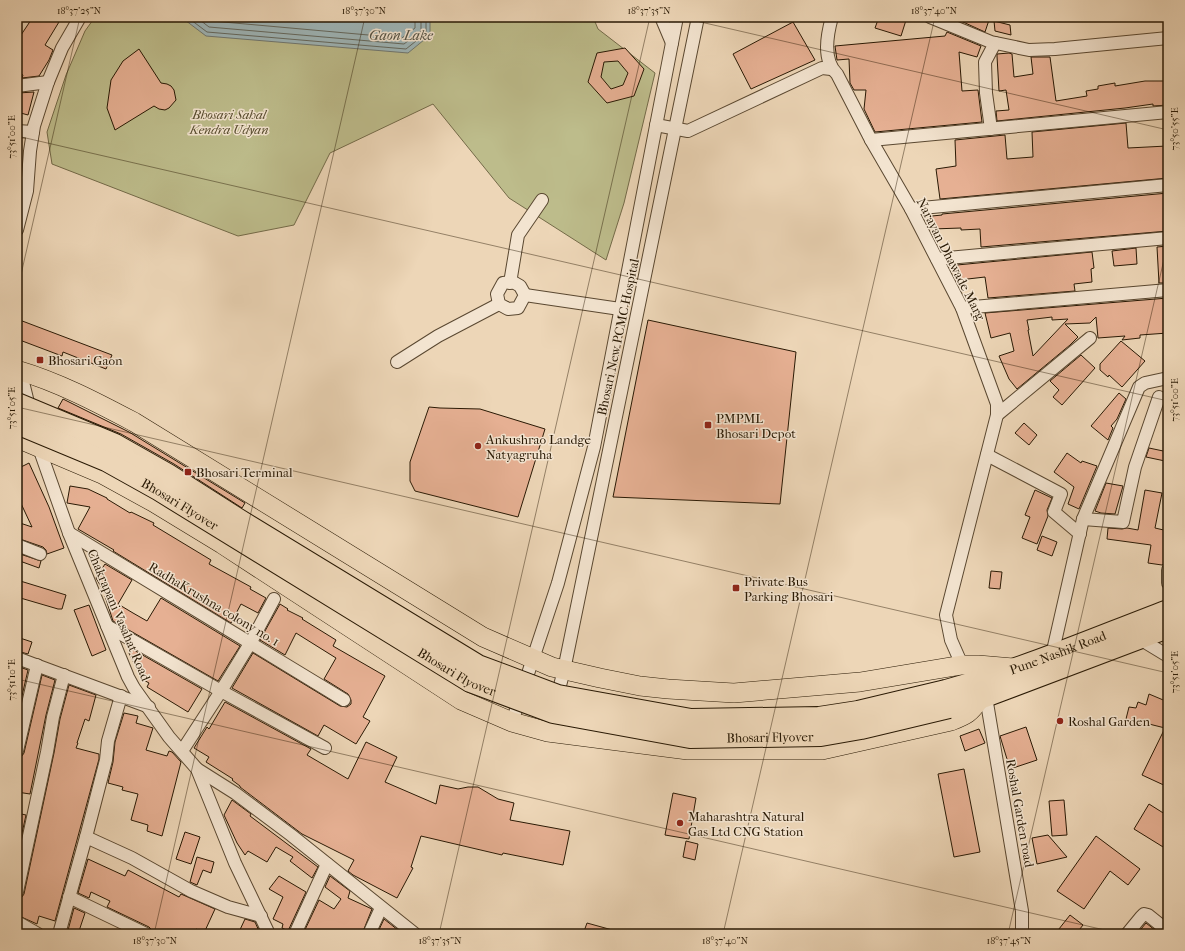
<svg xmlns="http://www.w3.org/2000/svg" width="1185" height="951" font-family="'IM FELL French Canon',serif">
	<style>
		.green { fill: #bdbc8b; stroke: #736a48 }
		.water { fill: #9eb6b9; stroke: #6f7771 }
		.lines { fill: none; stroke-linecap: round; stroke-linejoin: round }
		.shore { stroke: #64685e; stroke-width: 1 }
		.building { fill: #e6b093; stroke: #291904; fill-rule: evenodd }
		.minor-casing { stroke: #5a4831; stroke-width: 14 }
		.primary-casing { stroke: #291904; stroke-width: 20 }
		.trunk-casing { stroke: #291904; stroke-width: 22 }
		.minor { stroke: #f3e4d0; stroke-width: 12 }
		.primary { stroke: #edd6b7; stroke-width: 19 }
		.trunk { stroke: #edd6b7; stroke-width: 20 }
		.trunk-bridge-casing { stroke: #291904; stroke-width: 22; stroke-linecap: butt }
		.trunk-bridge { stroke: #edd6b7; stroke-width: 20 }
		.ticks { fill: none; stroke: #291904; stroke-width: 1; stroke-opacity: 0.45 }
		.poi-dot { fill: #8f2418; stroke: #f3e4d0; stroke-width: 1.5 }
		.labels { text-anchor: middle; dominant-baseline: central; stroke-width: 3; stroke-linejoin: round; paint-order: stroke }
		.park-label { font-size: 13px; font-style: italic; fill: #554a2c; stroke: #f3e4d0 }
		.street-label { font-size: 13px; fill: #291904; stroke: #f3e4d0 }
		.poi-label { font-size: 13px; fill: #291904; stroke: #f3e4d0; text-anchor: start }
		.water-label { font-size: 14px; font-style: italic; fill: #525043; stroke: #f3e4d0 }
		.neatline { fill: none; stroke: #291904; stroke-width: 1.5 }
		.ticks-label { font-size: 10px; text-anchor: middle; fill: #291904 }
	</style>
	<rect width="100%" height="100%" fill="#edd6b7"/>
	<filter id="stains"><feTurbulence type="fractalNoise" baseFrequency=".005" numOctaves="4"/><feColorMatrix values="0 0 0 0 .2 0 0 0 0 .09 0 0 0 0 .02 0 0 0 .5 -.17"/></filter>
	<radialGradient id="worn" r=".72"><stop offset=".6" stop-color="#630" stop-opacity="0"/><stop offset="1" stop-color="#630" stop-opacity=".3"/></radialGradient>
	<polygon class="green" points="95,17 593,17 598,29 655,73 624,203 606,260 509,198 433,104 330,153 294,225 238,236 52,164 47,132 66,75 85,31"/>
	<polygon class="water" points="181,17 430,17 430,35 408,53 206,36"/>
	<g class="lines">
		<g class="shore">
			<polyline points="187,17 207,32 406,49 426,33 426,17"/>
			<polyline points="196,17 209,27 404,44 421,31 421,17"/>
			<polyline points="206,17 212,21 402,38 415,28 415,17"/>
		</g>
	</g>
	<g class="building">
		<polygon points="33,17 62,17 45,45 53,50 49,60 39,76 22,78 23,75 17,71 17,41"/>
		<polygon points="879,17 907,17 901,36 875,28"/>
		<polygon points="952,17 990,17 985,32"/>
		<polygon points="994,21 1010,25 1011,35 995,31"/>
		<polygon points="793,22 815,60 751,89 733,54"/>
		<polygon points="947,32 981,46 977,57 959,52 962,91 978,90 982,122 875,132 864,109 866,90 854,90 850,83 849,59 837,60 835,46 945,36"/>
		<path d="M625,48L644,69L634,96L607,103L588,82L597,53ZM618,61L628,73L623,85L611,89L601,77L604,62Z"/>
		<polygon points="139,49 161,83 167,84 171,86 174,90 176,100 169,108 165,110 159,109 154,106 115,130 107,108 111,80 123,61"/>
		<polygon points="1009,53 1012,54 1014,77 1033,74 1031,57 1050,57 1056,101 1087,96 1086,91 1098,89 1098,86 1115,83 1115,86 1145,81 1168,81 1168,105 1153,106 1153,104 1125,108 997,121 996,111 1009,110 1006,90 999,91 997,56 997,54"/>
		<polygon points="34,92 28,115 17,112 18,93"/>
		<polygon points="1126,123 1128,148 1167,146 1168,178 940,199 936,169 956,166 955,140 1005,135 1007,159 1033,157 1032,132"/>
		<polygon points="1168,193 1168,231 981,247 980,229 961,230 961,228 932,229 932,216 942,215 942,214"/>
		<polygon points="1168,246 1168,283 1159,283 1157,247"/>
		<polygon points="1136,248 1137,264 1114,266 1112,251"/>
		<polygon points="1092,252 1094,268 1091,269 1092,282 1074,284 1075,291 988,298 985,277 959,280 957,265"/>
		<path d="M1168,298V333L1140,335V338L1122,340L1125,336L1098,338L1096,317L1090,323L1065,324L1078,337L1070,345L1017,389L1009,379L999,356L1014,351L1010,333L991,338L985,313ZM1052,317V320L1068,319L1033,356L1028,330H1029L1027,320Z"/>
		<polygon points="17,319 112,355 106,369 63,352 62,356 17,339"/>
		<polygon points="648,320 796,352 780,504 613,497"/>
		<polygon points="1121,341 1145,361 1122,387 1109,375 1108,377 1100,370 1100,364"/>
		<polygon points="1081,355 1095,368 1062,405 1053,397 1059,390 1050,381"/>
		<polygon points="1119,393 1126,399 1117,419 1111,426 1113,428 1108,440 1091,426"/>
		<polygon points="63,399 129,432 245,503 242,508 174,464 121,434 58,408"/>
		<polygon points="429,407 440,408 480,409 545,429 518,517 415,491 410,481 410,462"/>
		<polygon points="1024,423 1037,435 1029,445 1015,433"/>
		<polygon points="1149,448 1168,452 1165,461 1146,457"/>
		<polygon points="1067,453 1081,463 1082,461 1097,466 1079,509 1068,504 1074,487 1054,472"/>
		<polygon points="29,463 49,507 64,548 47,554 46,550 43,547 17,538 17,522 32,527 17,495 17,469"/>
		<polygon points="1106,483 1123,486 1115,514 1101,513 1095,511"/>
		<polygon points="70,486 88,489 107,498 107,499 130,513 131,512 154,523 153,525 211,560 209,564 251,587 250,589 266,598 258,613 241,604 231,623 113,551 114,550 78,529 90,507 67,503"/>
		<polygon points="1035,490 1052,498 1047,510 1048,516 1037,544 1022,538 1030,517 1025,515"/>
		<polygon points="1145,490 1162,493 1155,528 1168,531 1168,546 1165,563 1162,565 1148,563 1151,545 1107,539 1108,528 1122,529 1127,528 1138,530"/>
		<polygon points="1042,536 1057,542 1052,556 1037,550"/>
		<polygon points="17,553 41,561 39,568 17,560"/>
		<polygon points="105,564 132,580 118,604 133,613 147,621 161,598 240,646 218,681 113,621 105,596 107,597 96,578"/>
		<polygon points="991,571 1002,572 1000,589 989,588"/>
		<polygon points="17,580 66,595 62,609 58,609 17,597"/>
		<polygon points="280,604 288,609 287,610 303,618 302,619 336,640 333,646 385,676 363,717 370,721 356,744 324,725 318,736 232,688 253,653 340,706 347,707 351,704 351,700 348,694 324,679 336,658 296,633 285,655 260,640"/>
		<polygon points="89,605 106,650 92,656 74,610"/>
		<polygon points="17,637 32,642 28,654 17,651"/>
		<polygon points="132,649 202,689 188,712 147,687 149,683 142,679 129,653"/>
		<polygon points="17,666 28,670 21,700 17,699"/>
		<polygon points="42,675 55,680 46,715 30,794 17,792 17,767 19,758 22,756 24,753"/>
		<polygon points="69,685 96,695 89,721 85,719 77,743 78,743 76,748 99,754 99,759 55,921 39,916 37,924 17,915 17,899 22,897 24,894 54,753 60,719"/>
		<polygon points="1149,694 1168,702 1168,787 1142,775 1165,728 1145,723 1145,725 1126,719 1129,707 1136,708 1138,702 1146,705"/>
		<polygon points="225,702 311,749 307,755 348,779 366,742 397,757 385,782 436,804 440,785 458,789 468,787 478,787 498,799 514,803 510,820 570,831 563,865 503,853 502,855 421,836 411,867 413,868 397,898 353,875 348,871 354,860 302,834 240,787 240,786 232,780 233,779 206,762 209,757 194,748 207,727 209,729"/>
		<polygon points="124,713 138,716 136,723 153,728 146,750 167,756 169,751 172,752 181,762 162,836 147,831 148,825 131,820 138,794 122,790 123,787 108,783 113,762 115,742"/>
		<polygon points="1026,727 1037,760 1010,769 1000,736"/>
		<polygon points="979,729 985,743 965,751 960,736"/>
		<polygon points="964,769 980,852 954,857 938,774"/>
		<polygon points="673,793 696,798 689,839 665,835"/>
		<polygon points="232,800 251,814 250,816 318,867 312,878 290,861 293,857 276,847 267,862 248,851 245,855 237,843 224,815"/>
		<polygon points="1064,800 1067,835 1052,836 1049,801"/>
		<polygon points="1149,804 1168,816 1168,850 1134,829"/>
		<polygon points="17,813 26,815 17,856"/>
		<polygon points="185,832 200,837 191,864 176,859"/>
		<polygon points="1048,835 1067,857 1037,864 1032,838"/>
		<polygon points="1096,836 1140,869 1128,885 1110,871 1084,909 1057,891"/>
		<polygon points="686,841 698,844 695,860 683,857"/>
		<polygon points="197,857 214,862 211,873 203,870 197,885 190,882"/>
		<polygon points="88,859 125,876 128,870 179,897 181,894 215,909 204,933 196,929 193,934 156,934 149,927 107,907 110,901 91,892 89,898 78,893"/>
		<polygon points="279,876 306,892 288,931 282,928 283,924 273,919 283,897 269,889"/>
		<polygon points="330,876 350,891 348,898 372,909 362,934 303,934 319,900 334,909 341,899 325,887"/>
		<polygon points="74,908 85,913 78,934 67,934"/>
		<polygon points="1070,915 1083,925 1076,934 1055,934"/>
		<polygon points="245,919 255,922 259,931 258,934 238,934"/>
		<polygon points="384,919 403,934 377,934"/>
		<polygon points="587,923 616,931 616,934 583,934"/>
		<polygon points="1146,923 1160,934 1146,934 1141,929"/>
	</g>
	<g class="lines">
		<defs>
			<g id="minor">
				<polyline points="661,17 672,43"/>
				<path d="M832,17C827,35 822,60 837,74L871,140L911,209L962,308L997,404V415L946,615L951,640L962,665"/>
				<polyline points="930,17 991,42 1029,50 1055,49 1168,38"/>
				<polyline points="17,86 48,82"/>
				<polyline points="656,125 688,131 822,68 831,69"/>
				<polyline points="991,129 986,93 985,62 995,43"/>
				<polyline points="17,131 33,132"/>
				<polyline points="871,140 1168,112"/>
				<polyline points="911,209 1168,185"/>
				<polyline points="17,230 27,191 30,151 34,126 48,82 62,48 80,17"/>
				<polyline points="937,259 1168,238"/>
				<polygon points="513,282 520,286 525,295 518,308 508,309 499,304 497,294 503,283"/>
				<polyline points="510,283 518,235 542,200"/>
				<polyline points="525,295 620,309"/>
				<polyline points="962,308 1168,290"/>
				<polyline points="397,362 438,336 499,304"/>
				<polyline points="20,370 30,411"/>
				<polyline points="997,415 1090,338"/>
				<polyline points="38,445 69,533 128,677 134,688 169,737 197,769 235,863 269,934"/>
				<polyline points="987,455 1061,494 1054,512 1080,534"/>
				<polyline points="1083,519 1123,522 1135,467 1159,397"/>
				<polyline points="69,533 344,700"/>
				<polyline points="17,545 40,554"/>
				<polyline points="1168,570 1168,583"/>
				<polyline points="107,626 221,691 325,748"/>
				<polyline points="1140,639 1168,656"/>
				<polyline points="1052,655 1083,519 1089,505 1139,387 1145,383 1168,378"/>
				<polyline points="17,658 149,707"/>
				<polyline points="986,697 1022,911 1022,934"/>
				<polyline points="556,701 564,670 698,17"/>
				<polyline points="512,722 558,583 594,447 677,17"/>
				<polyline points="17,751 37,665"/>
				<polyline points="182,751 221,691 251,642 274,599"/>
				<polyline points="197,769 235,793 291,835 415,934"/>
				<polyline points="86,837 132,858 191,891 228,907 261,916"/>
				<polyline points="17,892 47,752 53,717 64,675"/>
				<polyline points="69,897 146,934"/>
				<polyline points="17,922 38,934"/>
				<polyline points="59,934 86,837 106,760 108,741 121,696"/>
				<polyline points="295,934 327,864"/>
				<polyline points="369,934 381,908"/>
				<polyline points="1127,934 1141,917 1144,914 1148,915 1168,931"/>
			</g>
			<g id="primary">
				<path d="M17,370C58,382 96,402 134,422L483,637L552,667L600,678L640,686L668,689L734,693L860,682L962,665H978L1013,668"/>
				<path d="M17,438L102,474L153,502L222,544L461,700L512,722L548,732L688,750H822L951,721C967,715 970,713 980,699"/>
			</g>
			<g id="trunk">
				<path id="s1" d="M946,690C1022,669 1094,638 1168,610"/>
				<polyline points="949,708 980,699 1168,628"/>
			</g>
		</defs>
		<use href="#minor" class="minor-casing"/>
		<use href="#primary" class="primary-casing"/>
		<use href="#trunk" class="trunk-casing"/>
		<use href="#minor" class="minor"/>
		<use href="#primary" class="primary"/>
		<use href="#trunk" class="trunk"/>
		<defs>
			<g id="trunk-bridge">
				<polyline points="17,403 115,444 168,474 237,518 478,665 558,695 691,719 819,717 858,711 946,690"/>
				<path id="s2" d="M17,424L106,461L158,490L470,682L553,713L690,738L821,736L861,729L949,708"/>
			</g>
		</defs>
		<use href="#trunk-bridge" class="trunk-bridge-casing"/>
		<use href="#trunk-bridge" class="trunk-bridge"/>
	</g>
	<path class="ticks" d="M679,17L1168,130M17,136L1168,401M17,292L80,17M17,407L1168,673M17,679L1122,934M154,934L365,17M439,934L650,17M723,934L935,17M1008,934L1168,242"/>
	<g class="poi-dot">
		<rect x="36" y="356" width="8" height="8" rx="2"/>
		<rect x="704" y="421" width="8" height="8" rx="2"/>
		<circle cx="478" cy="446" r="4"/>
		<rect x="184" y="468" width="8" height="8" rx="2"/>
		<rect x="732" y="584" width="8" height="8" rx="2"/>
		<circle cx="1060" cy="721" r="4"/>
		<circle cx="680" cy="823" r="4"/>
	</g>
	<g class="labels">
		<g class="park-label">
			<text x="229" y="114">Bhosari Sahal<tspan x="229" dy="15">Kendra Udyan</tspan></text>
		</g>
		<g class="street-label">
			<text transform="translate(951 259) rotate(63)">Narayan Dhawade Marg</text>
			<text transform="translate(618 337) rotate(-78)">Bhosari New PCMC Hospital</text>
			<text stroke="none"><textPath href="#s2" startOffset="182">Bhosari Flyover</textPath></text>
			<text transform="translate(214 604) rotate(31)">RadhaKrushna colony no. 1</text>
			<text transform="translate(119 615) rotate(67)">Chakrapani Vasahat Road</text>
			<text stroke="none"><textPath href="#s1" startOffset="118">Pune Nashik Road</textPath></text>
			<text stroke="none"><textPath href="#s2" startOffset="506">Bhosari Flyover</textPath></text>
			<text stroke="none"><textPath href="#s2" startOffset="830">Bhosari Flyover</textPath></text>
			<text transform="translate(1020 813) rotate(80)">Roshal Garden road</text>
		</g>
		<g class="poi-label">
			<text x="48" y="360">Bhosari Gaon</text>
			<text x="716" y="418">PMPML<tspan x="716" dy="15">Bhosari Depot</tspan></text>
			<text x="486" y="439">Ankushrao Landge<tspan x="486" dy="15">Natyagruha</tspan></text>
			<text x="196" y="472">Bhosari Terminal</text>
			<text x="744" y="581">Private Bus<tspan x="744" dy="15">Parking Bhosari</tspan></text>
			<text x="1068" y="721">Roshal Garden</text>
			<text x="688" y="816">Maharashtra Natural<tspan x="688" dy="15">Gas Ltd CNG Station</tspan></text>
		</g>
		<g class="water-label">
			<text x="401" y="35">Gaon Lake</text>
		</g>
	</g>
	<rect width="1185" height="951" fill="none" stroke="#edd6b7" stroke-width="44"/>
	<rect x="22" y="22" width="1141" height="907" class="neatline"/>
	<g class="ticks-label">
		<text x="79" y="14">18°37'25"N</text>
		<text x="364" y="14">18°37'30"N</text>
		<text x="649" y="14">18°37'35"N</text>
		<text x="934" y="14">18°37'40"N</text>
		<text transform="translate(1174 129) rotate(-90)" y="4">73°50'55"E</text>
		<text transform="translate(11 137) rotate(-90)" y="4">73°51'00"E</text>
		<text transform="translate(1174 400) rotate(-90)" y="4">73°51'00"E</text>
		<text transform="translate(11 408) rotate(-90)" y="4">73°51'05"E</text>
		<text transform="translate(1174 672) rotate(-90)" y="4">73°51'05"E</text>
		<text transform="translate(11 680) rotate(-90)" y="4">73°51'10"E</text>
		<text x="155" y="944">18°37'30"N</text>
		<text x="440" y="944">18°37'35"N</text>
		<text x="725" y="944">18°37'40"N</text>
		<text x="1009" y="944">18°37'45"N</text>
	</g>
	<rect width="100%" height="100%" filter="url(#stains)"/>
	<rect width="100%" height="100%" fill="url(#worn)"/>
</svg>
